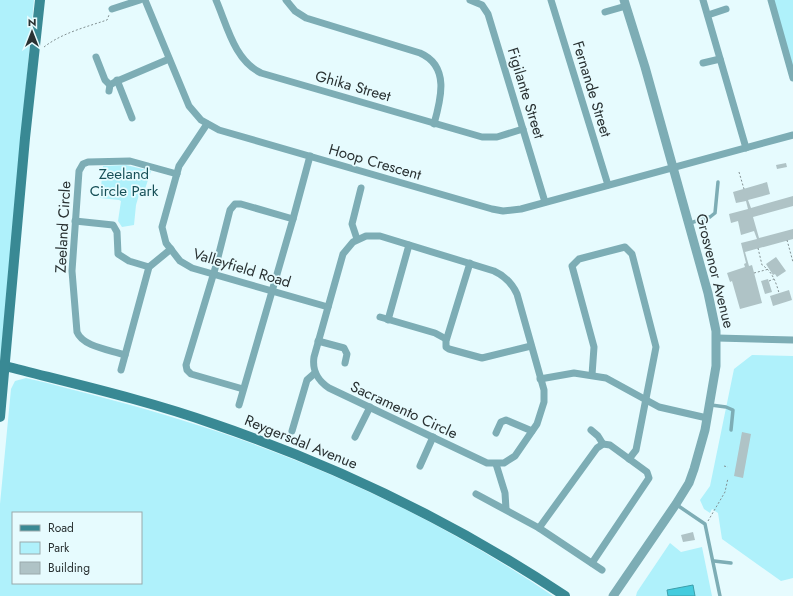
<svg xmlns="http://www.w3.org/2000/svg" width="793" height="596" font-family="Jost,sans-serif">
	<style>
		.green { fill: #aff1fb; fill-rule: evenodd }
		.water { fill: #44ccde; stroke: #3c9eaa }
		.building { fill: #afc3c6 }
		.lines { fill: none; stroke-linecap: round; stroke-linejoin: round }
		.path { stroke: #829092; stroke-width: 1; stroke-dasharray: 2 2; stroke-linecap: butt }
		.service { stroke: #7dadb5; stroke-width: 3.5 }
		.minor { stroke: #7dadb5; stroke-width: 7 }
		.tertiary { stroke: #7dadb5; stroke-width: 9 }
		.secondary { stroke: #398994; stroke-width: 10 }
		.labels { text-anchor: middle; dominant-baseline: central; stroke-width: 3.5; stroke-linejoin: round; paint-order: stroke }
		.street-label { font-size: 15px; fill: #293132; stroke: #e6fbfe }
		.park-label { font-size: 15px; fill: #175058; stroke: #e6fbfe }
	</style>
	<rect width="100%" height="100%" fill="#e6fbfe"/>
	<g class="green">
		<polygon points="0,0 34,0 0,365"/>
		<polygon points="772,0 793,0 793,68"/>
		<polygon points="126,165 151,171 145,189 141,188 136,205 134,225 122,227 118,221 121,201 119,200 100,198 103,166"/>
		<polygon points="752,355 793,356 793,578 781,581 722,539 718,513 712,509 710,513 704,509 700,500 710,486 734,369"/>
		<path d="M26,378C53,384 81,392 108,399C268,441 416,503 553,596H0V504L11,389L15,381ZM13,513H141V583H13Z"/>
		<polygon points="670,543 681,552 702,547 712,596 636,596 637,592"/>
	</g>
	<polygon class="water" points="693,585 695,596 668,596 667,590"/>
	<g class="building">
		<polygon points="786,163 787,167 777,169 776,165"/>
		<polygon points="767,182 770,194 748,200 751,208 793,196 793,206 753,217 759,238 793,229 793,239 745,252 749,266 752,265 762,303 740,309 732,281 730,282 727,273 745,267 744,264 746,263 741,243 757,239 754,231 741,235 738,221 731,223 729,214 748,209 746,201 736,203 733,192"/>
		<polygon points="776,257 786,271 777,277 775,274 773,275 766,264"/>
		<polygon points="768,279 772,292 765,294 761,281"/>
		<polygon points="789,290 792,300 773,306 770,296"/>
		<polygon points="742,432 751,434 743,478 734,476"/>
		<polygon points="693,532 695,540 683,542 681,535"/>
	</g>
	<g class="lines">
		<g class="path">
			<path d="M44,47C62,33 86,27 107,20L109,15"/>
			<polyline points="739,172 744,189"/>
			<polyline points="787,240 793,262"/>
			<path d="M758,248L762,265C772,271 776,282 779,293"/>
			<polyline points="754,273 769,269"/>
			<polyline points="769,281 774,279"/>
			<polyline points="724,466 728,467"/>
			<polyline points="708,521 725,492 728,478"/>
		</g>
		<g class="service">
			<polyline points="690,223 710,217 715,213 718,182"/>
			<polyline points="711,405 726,407 733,410 731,430"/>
			<polyline points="677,505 705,524 720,596"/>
			<polyline points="714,561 731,563"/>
		</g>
		<g class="minor">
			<polyline points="145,0 189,106 201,120 219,130 492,209 503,211 521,209 793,135"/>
			<path d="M216,0C227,25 234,60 261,73L482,137H497L523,129"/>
			<path d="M286,0L295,11L306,18L420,53C450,66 441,99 434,124"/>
			<polyline points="470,0 482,5 488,14 545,202"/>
			<polyline points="551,0 608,185"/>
			<polyline points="703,0 746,148"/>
			<polyline points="771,0 793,78"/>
			<polyline points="112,9 140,0"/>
			<polyline points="605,12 626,6"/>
			<polyline points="708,15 726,9"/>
			<polyline points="96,57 105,80 110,85"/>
			<polyline points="703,63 720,59"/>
			<polyline points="117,80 132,118"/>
			<polyline points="109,91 110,85 115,82 169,59"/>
			<polyline points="207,124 179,166 162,227 166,243 180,261 192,268 328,307"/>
			<polyline points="293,219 310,156"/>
			<polyline points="75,221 113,225 117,232 118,254 129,261 149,267"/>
			<path d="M366,236H380L494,271C505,276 512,283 517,294L544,390V402L537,424L515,456L504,463H487L329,388C318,381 312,370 314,357L343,254L353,242Z"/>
			<polyline points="357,239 352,224 361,188"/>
			<polyline points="470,263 446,341 446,347 449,349 482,358 531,346"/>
			<polyline points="380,317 435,333 446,339"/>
			<polyline points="388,320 409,245"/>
			<polyline points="717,338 793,340"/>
			<polyline points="318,341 344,348 347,354 345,363"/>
			<path d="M125,355C111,350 83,347 77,332L72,271L79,171L83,164L88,162L130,161L177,174"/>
			<polyline points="121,370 149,267 171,249"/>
			<polyline points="592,375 594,347 572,266 579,259 625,247 632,254 656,347 636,450 629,459"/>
			<polyline points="540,379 574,373 606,378 659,407 707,418"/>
			<polyline points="239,405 293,219 241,204 235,204 230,210 215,269 186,365 187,370 191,374 243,389"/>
			<polyline points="591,430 598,436 603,444"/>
			<polyline points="292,431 307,380 315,373"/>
			<polyline points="496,433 501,422 506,420 532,431"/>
			<polyline points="355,437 370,407"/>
			<polyline points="496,464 505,493 506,509"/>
			<polyline points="420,466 433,437"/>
			<polyline points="476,494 539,528 602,570"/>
			<polyline points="539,528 597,448 603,444 610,445 647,472 649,478 592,563"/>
		</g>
		<polyline class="tertiary" points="613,596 676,504 689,483 694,469 705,430 716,366 716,331 708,293 645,67 624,0"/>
		<g class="secondary">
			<path d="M5,366C75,384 146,400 214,424C337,466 457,524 565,596"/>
			<polyline points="0,417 25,138 40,0"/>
		</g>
	</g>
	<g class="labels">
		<g class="street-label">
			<text transform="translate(353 86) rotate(16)">Ghika Street</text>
			<text transform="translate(592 89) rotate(73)">Fernande Street</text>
			<text transform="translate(526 93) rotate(73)">Figilante Street</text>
			<text transform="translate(375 162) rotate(16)">Hoop Crescent</text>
			<text transform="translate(63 227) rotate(-87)">Zeeland Circle</text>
			<text transform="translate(242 268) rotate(17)">Valleyfield Road</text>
			<text transform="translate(715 271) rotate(76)">Grosvenor Avenue</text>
			<text transform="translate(404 410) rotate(25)">Sacramento Circle</text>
			<text transform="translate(301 442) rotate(22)">Reygersdal Avenue</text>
		</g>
		<g class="park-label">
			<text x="124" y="174">Zeeland<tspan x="124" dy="17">Circle Park</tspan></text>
		</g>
	</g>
	<rect x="12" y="512" width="130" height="72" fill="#e6fbfe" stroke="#9aaaac"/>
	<rect x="20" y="525" width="20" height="6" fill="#398994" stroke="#9aaaac"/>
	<text x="48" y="532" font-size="12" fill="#293132">Road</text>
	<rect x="20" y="542" width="20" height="12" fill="#aff1fb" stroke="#9aaaac"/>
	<text x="48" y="552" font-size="12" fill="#293132">Park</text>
	<rect x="20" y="562" width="20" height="12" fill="#afc3c6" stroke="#9aaaac"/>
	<text x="48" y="572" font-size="12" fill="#293132">Building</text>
	<g transform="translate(32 32)" stroke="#e6fbfe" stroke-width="3" paint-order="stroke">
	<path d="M0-3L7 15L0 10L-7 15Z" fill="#293132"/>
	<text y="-6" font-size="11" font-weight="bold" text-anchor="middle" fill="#293132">N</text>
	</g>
</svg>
